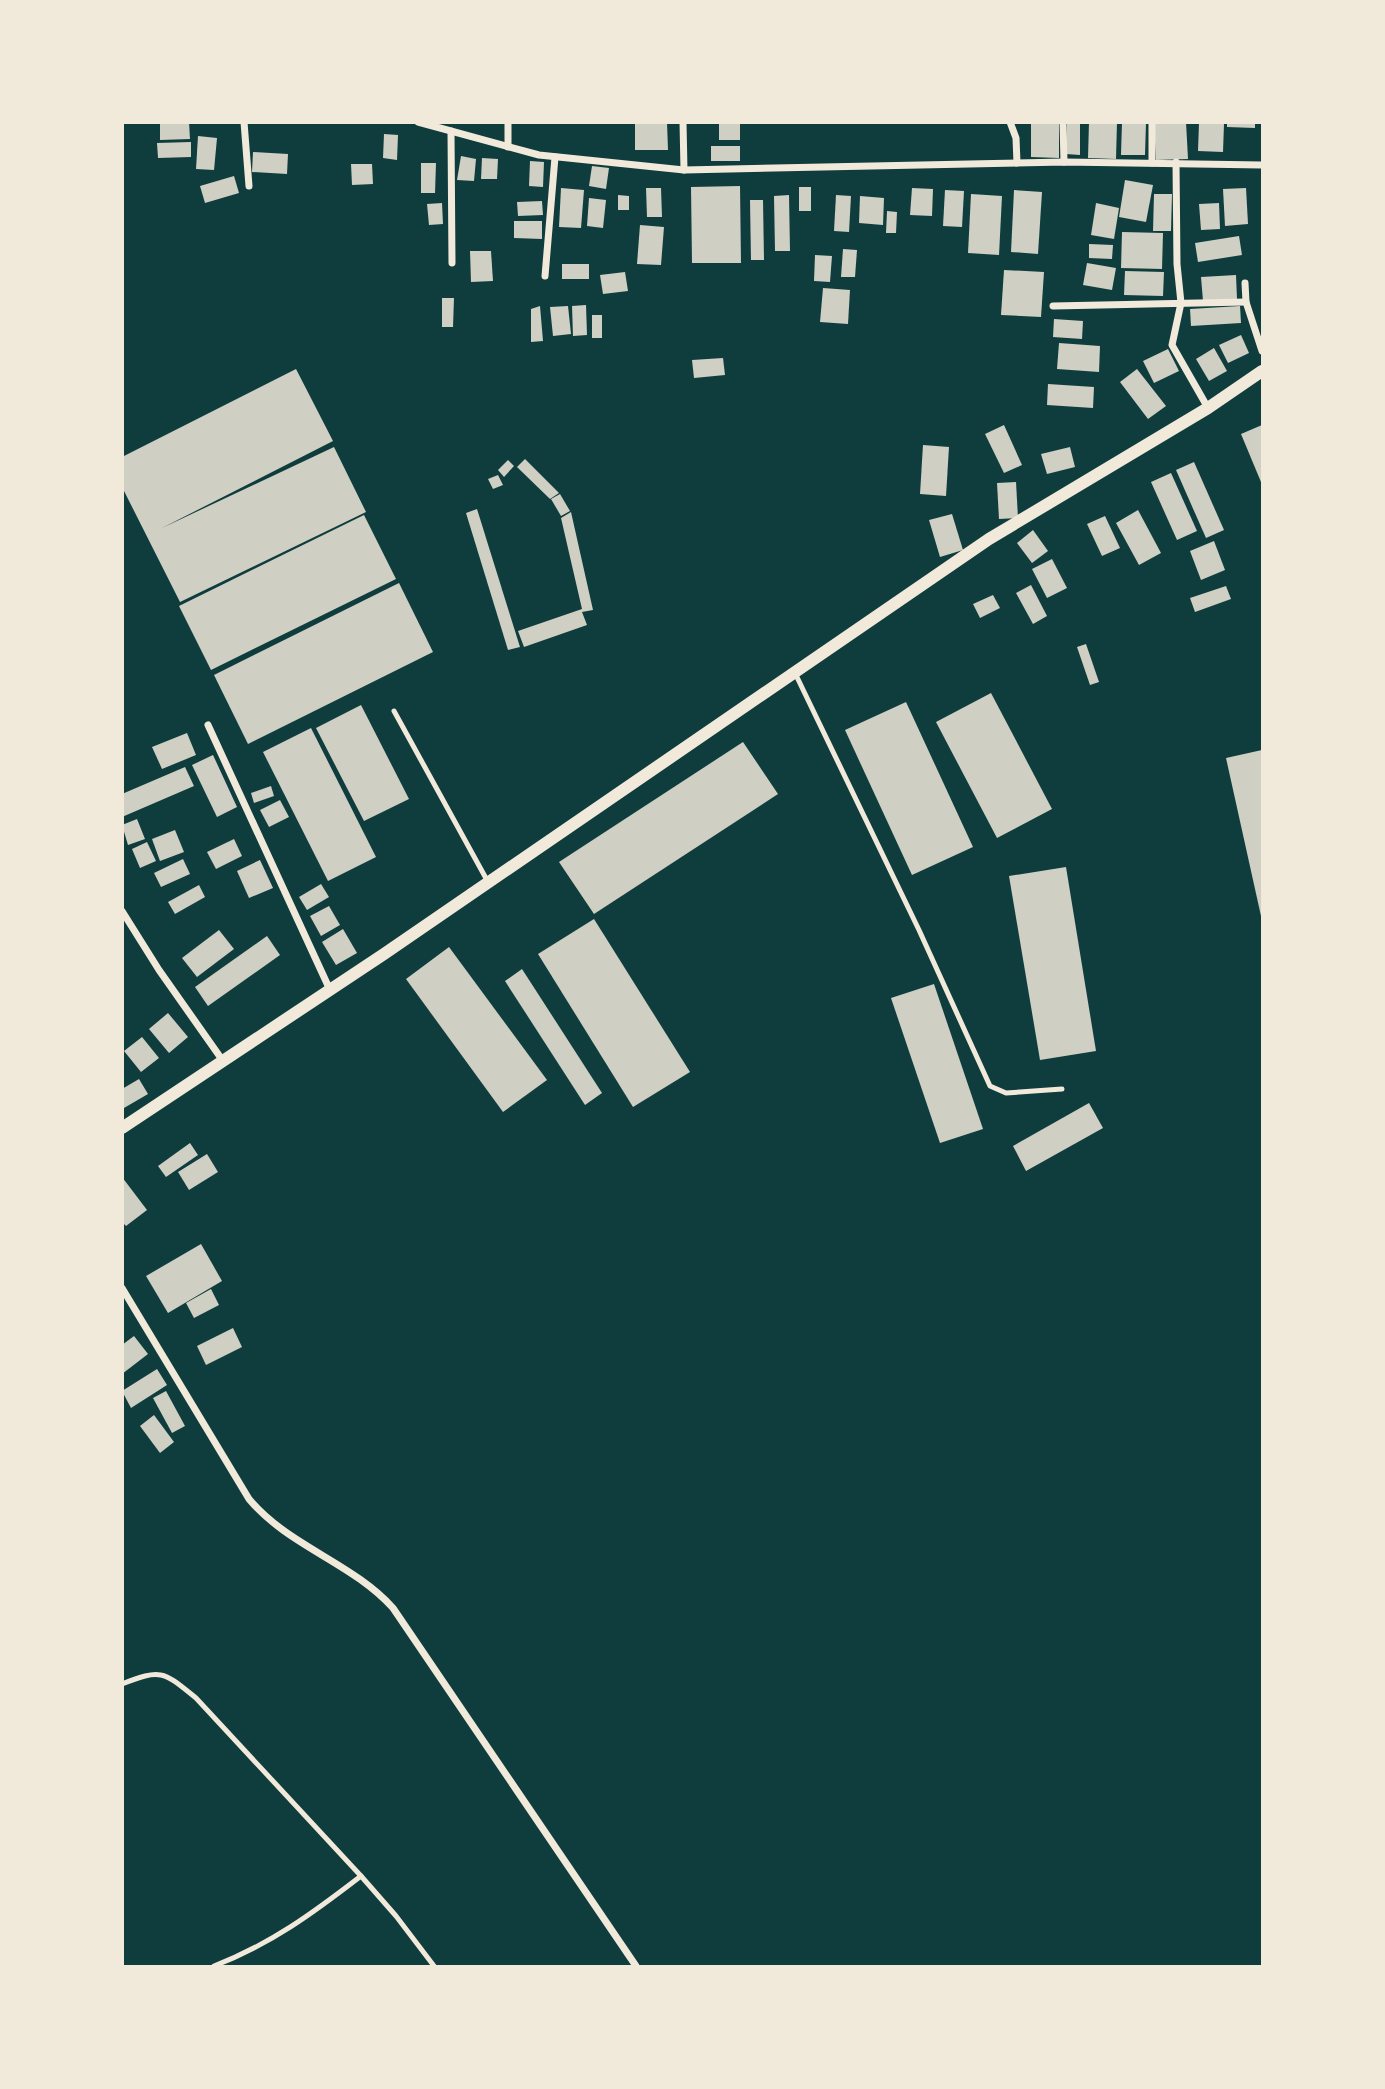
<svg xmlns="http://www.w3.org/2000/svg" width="1385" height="2089" font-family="'Asap Condensed',sans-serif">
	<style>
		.building { fill: #cfcfc3 }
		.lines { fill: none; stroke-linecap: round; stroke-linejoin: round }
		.service { stroke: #f1e9da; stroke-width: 5 }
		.minor { stroke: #f1e9da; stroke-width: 7 }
		.tertiary { stroke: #f1e9da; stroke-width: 12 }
	</style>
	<rect width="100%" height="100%" fill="#0f3d3e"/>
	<g class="building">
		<polygon points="160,122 189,122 190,139 160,140"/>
		<polygon points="635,122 667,122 668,150 635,150"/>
		<rect x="719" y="122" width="21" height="18"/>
		<polygon points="1031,122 1059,122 1059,158 1031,157"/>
		<polygon points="1067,122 1080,122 1080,155 1066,154"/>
		<polygon points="1089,122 1117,122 1116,159 1088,158"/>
		<polygon points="1122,122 1146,122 1145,155 1121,155"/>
		<polygon points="1154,122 1186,122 1188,159 1156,160"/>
		<polygon points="1227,122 1255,122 1255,128 1227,127"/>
		<polygon points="1199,123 1224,124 1223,152 1198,151"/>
		<polygon points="384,134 398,135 397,160 383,158"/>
		<polygon points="198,136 217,138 214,170 196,169"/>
		<polygon points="191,142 191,157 158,158 157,143"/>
		<rect x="711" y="146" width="29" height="15"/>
		<polygon points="253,152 288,154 287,174 252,172"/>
		<polygon points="461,156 476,159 474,181 457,180"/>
		<polygon points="482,158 498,159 497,179 481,179"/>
		<polygon points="530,161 544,162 543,187 529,186"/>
		<polygon points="421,163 436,163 435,193 421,193"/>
		<polygon points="351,164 372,164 373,184 352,185"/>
		<polygon points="592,166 609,168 606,189 589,186"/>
		<polygon points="234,176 239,193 205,203 200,186"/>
		<polygon points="1125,180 1153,185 1146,222 1119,217"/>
		<polygon points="740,186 741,263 692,263 691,187"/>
		<rect x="799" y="187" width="12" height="24"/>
		<polygon points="561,188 584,190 581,228 559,227"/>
		<polygon points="646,188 661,188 662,217 647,217"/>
		<polygon points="912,188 933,189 932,216 910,215"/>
		<polygon points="1246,188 1248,224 1225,226 1223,189"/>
		<polygon points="945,190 964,191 962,227 943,226"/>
		<polygon points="1014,190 1042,192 1038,254 1011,252"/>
		<polygon points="971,194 1002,196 999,255 968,253"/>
		<polygon points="1154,194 1172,194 1171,231 1153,231"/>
		<polygon points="618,195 629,196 629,210 618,210"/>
		<polygon points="789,195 790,251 775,251 774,196"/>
		<polygon points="836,195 851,196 849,232 834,231"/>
		<polygon points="860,196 884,198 883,225 859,223"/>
		<polygon points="589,198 606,200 603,228 587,226"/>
		<polygon points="750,200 763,200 764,260 751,260"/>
		<polygon points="542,201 543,215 518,216 517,202"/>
		<polygon points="442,203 443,224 429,225 427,204"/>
		<polygon points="1096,203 1119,208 1114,239 1091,235"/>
		<polygon points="1219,203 1220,229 1201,230 1199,204"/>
		<polygon points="887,211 897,212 896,233 886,233"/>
		<polygon points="514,221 542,221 542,239 514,238"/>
		<polygon points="640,225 664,227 661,265 637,264"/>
		<polygon points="1122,232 1163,233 1162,269 1121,268"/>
		<polygon points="1239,236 1242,255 1198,262 1195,243"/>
		<polygon points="1089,244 1113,245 1112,259 1089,258"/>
		<polygon points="843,249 857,250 855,277 841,277"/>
		<polygon points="470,251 491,251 493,281 471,282"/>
		<polygon points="815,255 832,256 830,282 814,281"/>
		<polygon points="1087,263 1116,268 1112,290 1083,285"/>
		<rect x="562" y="264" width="27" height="15"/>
		<polygon points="1004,270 1044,272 1041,317 1001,315"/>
		<polygon points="1125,271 1164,272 1163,296 1124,295"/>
		<polygon points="625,272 628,291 603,294 600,275"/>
		<polygon points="1236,275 1237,299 1203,301 1201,277"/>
		<polygon points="823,288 850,290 848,324 820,322"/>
		<polygon points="442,298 454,298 453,327 442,327"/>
		<polygon points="586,305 587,335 573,336 572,306"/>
		<polygon points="540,306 543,341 531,342 531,309"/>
		<polygon points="568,306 571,334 553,336 550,307"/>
		<polygon points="1240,306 1241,323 1191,326 1190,309"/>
		<rect x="592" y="315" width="10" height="23"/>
		<polygon points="1054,319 1083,321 1082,339 1053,337"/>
		<polygon points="1241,335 1249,353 1228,363 1219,345"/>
		<polygon points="1059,343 1100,346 1099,372 1057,369"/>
		<polygon points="1214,348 1227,371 1209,381 1196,359"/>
		<polygon points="1168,349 1179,371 1154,383 1143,361"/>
		<polygon points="723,358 725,375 694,378 692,360"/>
		<polygon points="296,369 333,441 162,528 334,447 366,512 180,602 122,487 122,457"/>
		<polygon points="1137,369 1166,406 1148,419 1120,382"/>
		<polygon points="1048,384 1094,387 1093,408 1047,405"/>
		<polygon points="1004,425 1022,465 1004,473 985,434"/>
		<polygon points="1262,425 1262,481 1261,482 1241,434"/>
		<polygon points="923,445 949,447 946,496 920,494"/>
		<polygon points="1070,447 1075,467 1047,474 1041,454"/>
		<polygon points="525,459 559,493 550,499 517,467"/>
		<polygon points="508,460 514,466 504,477 498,470"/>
		<polygon points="1194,462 1224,530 1206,538 1176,470"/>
		<polygon points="1171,473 1197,531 1177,540 1151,482"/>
		<polygon points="498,475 503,485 493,489 488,479"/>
		<polygon points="1016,482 1018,518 999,519 997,483"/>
		<polygon points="560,494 570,511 561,516 551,499"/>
		<polygon points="477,509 520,647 508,650 466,513"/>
		<polygon points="1138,510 1161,553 1139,565 1116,523"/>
		<polygon points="571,512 593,610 582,612 587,625 524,647 518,631 582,609 561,518"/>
		<polygon points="952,514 963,550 940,557 929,520"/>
		<polygon points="364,515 396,579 211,670 179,606"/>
		<polygon points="1105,516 1120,548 1102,556 1087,524"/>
		<polygon points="1033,530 1048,551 1032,563 1017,543"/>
		<polygon points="1214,541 1225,570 1201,580 1190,551"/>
		<polygon points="1052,559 1067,588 1047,598 1032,569"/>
		<polygon points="399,583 433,652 248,744 214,675"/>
		<polygon points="1031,585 1047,616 1033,624 1016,593"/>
		<polygon points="1226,586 1231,599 1195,612 1190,598"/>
		<polygon points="993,595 1000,608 980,618 973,604"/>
		<polygon points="1086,644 1099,682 1090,685 1077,647"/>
		<polygon points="991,693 1052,809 997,838 936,722"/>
		<polygon points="906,702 973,847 912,875 845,730"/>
		<polygon points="361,705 409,799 364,821 316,728"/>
		<polygon points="311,728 376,857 328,881 263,752"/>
		<polygon points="187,733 196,755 162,769 152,747"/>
		<polygon points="743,742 778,794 594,914 559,862"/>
		<polygon points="1262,750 1262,916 1261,916 1226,758"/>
		<polygon points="213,755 237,807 217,817 192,765"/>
		<polygon points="185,767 194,786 122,817 122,794"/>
		<polygon points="271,786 274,796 254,803 251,793"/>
		<polygon points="280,800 289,817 269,827 260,810"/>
		<polygon points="137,819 145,839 128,845 122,825"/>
		<polygon points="175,830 184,852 160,861 152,839"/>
		<polygon points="234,839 242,856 216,869 207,852"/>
		<polygon points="147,842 156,861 140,868 132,849"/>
		<polygon points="183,859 190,874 161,887 154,873"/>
		<polygon points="260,860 273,888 249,898 237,871"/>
		<polygon points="1066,867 1096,1051 1040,1060 1009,876"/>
		<polygon points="321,884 329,897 307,910 299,897"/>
		<polygon points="199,885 205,897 175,914 168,902"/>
		<polygon points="329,906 340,925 321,936 310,916"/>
		<polygon points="594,919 690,1072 633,1107 538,954"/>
		<polygon points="343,929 357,953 336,965 322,942"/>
		<polygon points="219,930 234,949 197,977 182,958"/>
		<polygon points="267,936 280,955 208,1006 195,987"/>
		<polygon points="449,947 547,1080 503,1112 406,979"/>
		<polygon points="522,969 602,1093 585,1105 505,981"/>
		<polygon points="934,984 983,1129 940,1143 891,998"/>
		<polygon points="168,1013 188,1037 169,1053 149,1029"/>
		<polygon points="142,1037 159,1058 141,1072 124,1051"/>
		<polygon points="139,1079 148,1094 124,1108 122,1089"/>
		<polygon points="1089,1103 1103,1128 1026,1171 1013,1146"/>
		<polygon points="190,1143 198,1155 166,1177 158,1166"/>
		<polygon points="207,1154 218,1172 189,1190 178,1172"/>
		<polygon points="122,1177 147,1210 126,1226 122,1222"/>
		<polygon points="201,1244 222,1281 168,1313 146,1276"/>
		<polygon points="211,1289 219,1305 194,1318 186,1303"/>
		<polygon points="233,1328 242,1347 206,1365 197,1346"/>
		<polygon points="134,1336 148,1354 122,1374 122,1345"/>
		<polygon points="157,1369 167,1385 131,1408 122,1391"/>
		<polygon points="166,1391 185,1426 172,1433 153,1398"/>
		<polygon points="154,1415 174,1442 160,1453 140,1426"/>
	</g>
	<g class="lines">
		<g class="service">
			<polyline points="795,673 919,930 990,1086 1006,1093 1062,1089"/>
			<polyline points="394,711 488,882"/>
			<path d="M122,1684C162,1668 164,1672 196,1698L361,1876C313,1913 271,1944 214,1966"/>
			<polyline points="361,1876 396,1916 434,1966"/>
		</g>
		<g class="minor">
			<polyline points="244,122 249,186"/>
			<polyline points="418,122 539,155 684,170 1064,162 1262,165"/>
			<polyline points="683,122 684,170"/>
			<polyline points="1010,122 1016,138 1017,163"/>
			<polyline points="1063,122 1064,162"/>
			<polyline points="1152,122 1152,163"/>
			<polyline points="451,131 452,263"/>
			<polyline points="508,147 508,122"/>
			<polyline points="1176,162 1177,264 1181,303 1172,345 1208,408"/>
			<polyline points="545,276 555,157"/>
			<polyline points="1245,283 1246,302 1262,351"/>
			<polyline points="1053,306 1246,302"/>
			<polyline points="208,725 330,990"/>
			<polyline points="122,911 159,970 223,1061"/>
			<path d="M122,1288L249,1499C288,1546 353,1563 393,1608L636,1966"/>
		</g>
		<polyline class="tertiary" points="122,1128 384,954 989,539 1208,408 1262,371"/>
	</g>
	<rect width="1385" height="2089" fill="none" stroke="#f1e9da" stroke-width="248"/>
</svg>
